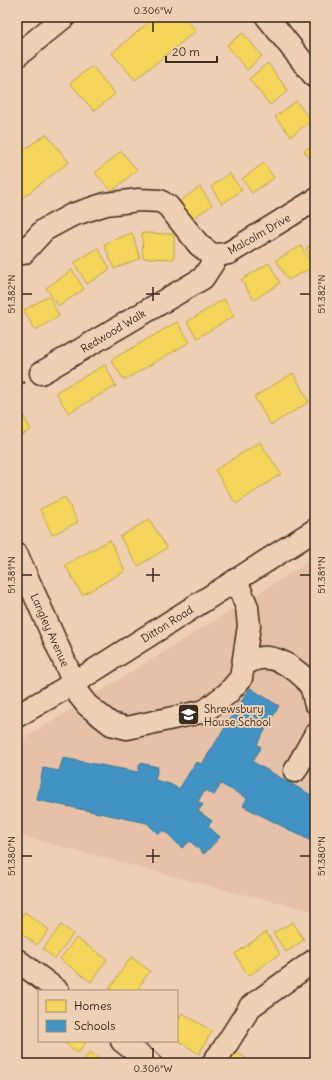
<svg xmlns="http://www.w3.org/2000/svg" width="332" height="1080" font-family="Delius,sans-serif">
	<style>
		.built { fill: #e6c1a7 }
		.homes { fill: #f6d55c; stroke: #bea249 }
		.schools { fill: #4393c3; stroke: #417492 }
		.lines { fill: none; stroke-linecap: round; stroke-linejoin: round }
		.minor-casing { stroke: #3b2a1e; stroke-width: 25 }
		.path { stroke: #3b2a1e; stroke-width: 2.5; stroke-dasharray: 4 3; stroke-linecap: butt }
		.minor { stroke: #eed0b4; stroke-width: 22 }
		.ticks { fill: none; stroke: #3b2a1e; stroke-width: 1.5 }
		.labels { text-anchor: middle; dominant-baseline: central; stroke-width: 4; stroke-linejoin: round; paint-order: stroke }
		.street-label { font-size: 11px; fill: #3b2a1e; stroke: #eed0b4 }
		.poi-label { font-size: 11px; fill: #3b2a1e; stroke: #eed0b4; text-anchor: start }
		.neatline { fill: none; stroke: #3b2a1e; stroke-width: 1.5 }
		.ticks-label { font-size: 10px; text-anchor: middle; fill: #3b2a1e }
	</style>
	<rect width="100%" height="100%" fill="#eed0b4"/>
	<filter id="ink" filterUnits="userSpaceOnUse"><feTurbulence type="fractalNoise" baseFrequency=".025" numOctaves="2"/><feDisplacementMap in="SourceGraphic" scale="8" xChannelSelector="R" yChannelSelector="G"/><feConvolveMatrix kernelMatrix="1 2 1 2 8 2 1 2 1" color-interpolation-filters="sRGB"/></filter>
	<g filter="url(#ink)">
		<polygon class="built" points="315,558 315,911 225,890 17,835 17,743"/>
		<g class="homes">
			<polygon points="155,17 184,17 196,31 135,80 112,53"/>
			<polygon points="243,33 262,56 247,70 227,45"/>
			<polygon points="268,63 288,91 270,105 249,79"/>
			<polygon points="92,66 115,94 94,111 70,83"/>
			<polygon points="296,101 311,121 291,136 275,117"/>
			<polygon points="46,134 69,162 17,202 17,155"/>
			<polygon points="315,143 315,165 304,151"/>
			<polygon points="121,151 137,170 112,191 95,173"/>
			<polygon points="264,163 274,178 252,193 242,179"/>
			<polygon points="229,173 242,190 222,204 211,187"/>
			<polygon points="200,187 212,205 192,219 180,201"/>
			<polygon points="132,233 140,258 114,269 104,244"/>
			<polygon points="142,233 174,234 174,259 143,258"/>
			<polygon points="315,242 315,264 306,248"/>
			<polygon points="301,246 313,267 288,280 276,260"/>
			<polygon points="98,248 110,269 87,284 74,263"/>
			<polygon points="269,263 280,283 254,300 241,280"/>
			<polygon points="72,270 84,289 59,306 46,288"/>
			<polygon points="49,296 59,316 35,330 24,310"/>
			<polygon points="224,299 234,316 197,338 187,322"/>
			<polygon points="17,310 21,310 19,331 17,331"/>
			<polygon points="177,322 190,342 124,380 111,360"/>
			<polygon points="105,365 116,386 68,413 56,392"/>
			<polygon points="293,373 309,402 271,425 254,397"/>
			<polygon points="20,410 31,430 17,437 17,412"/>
			<polygon points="260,442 281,474 236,504 215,470"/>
			<polygon points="65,497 78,522 52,535 40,509"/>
			<polygon points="149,519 167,548 138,566 120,537"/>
			<polygon points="110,540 125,571 82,595 65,565"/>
			<polygon points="25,912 49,930 37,945 17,930 17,922"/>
			<polygon points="293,922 304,940 286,952 273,933"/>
			<polygon points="61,925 73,934 55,959 43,949"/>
			<polygon points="266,932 280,954 248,976 235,954"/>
			<polygon points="76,938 107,959 91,982 60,959"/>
			<polygon points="131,957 150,971 138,988 143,991 108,991"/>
			<polygon points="315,990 315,1004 308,994"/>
			<polygon points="182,1013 212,1031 199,1054 177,1040 177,1022"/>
			<polygon points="62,1041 87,1041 78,1053"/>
			<polygon points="230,1049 254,1063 222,1063"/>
			<polygon points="90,1052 105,1063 82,1063"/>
		</g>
		<polygon class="schools" points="250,688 279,706 257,744 261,747 253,762 311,795 315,788 315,839 313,842 243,806 247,798 221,784 214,795 205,790 198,801 203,805 198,811 212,821 208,826 220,837 204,854 190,841 182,848 164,830 158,834 147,823 37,800 43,768 59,771 63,758 138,772 140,763 158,767 155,780 170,784 179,789 196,762 202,764"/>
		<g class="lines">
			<defs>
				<g id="minor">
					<polyline points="267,17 315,77"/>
					<polyline points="17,56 64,17"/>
					<polyline points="23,253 44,230 72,215 106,204 139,200 160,201 168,206 199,245 211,254 218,255 229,253 315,200"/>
					<polyline points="41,373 203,278 218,255"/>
					<polyline points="17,555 74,683"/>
					<path d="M244,664C252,660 259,657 268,658C282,659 304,674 311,687C313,691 314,697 315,702"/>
					<polyline points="71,685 87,705 111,724 127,728 205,711 228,693 241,678 249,626 247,607 236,580"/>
					<polyline points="17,716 74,683 315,530"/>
					<polyline points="295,771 315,735"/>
					<polyline points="17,960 58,991"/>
					<polyline points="122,1041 150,1063"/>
					<polyline points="213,1063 224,1048 250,1007 315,960"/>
				</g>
			</defs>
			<use href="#minor" class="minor-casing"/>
			<polyline class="path" points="17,387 25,382"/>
			<use href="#minor" class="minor"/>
		</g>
	</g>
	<path class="ticks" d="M153,22V32M153,287V301M22,294H32M146,294H160M300,294H310M153,568V582M22,575H32M146,575H160M300,575H310M153,849V863M22,856H32M146,856H160M300,856H310M153,1048V1058"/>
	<defs>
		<symbol id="school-square" viewBox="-11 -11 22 22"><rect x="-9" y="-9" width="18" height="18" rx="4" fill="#3b2a1e" stroke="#eed0b4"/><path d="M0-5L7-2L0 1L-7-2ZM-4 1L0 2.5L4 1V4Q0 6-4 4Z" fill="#fff"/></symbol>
	</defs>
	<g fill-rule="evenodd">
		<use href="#school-square" x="176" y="702" width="25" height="25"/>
	</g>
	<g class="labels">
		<g class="street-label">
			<text transform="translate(259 234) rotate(-30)">Malcolm Drive</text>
			<text transform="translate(113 331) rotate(-31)">Redwood Walk</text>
			<text transform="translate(167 624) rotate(-32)">Ditton Road</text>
			<text transform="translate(50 630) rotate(66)">Langley Avenue</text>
		</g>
		<g class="poi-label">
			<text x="204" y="709">Shrewsbury<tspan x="204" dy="13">House School</tspan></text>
		</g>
	</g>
	<rect width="332" height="1080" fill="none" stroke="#eed0b4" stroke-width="44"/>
	<rect x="38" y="990" width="140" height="52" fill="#eed0b4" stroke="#a68e78"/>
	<rect x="46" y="1000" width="20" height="12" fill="#f6d55c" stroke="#a68e78"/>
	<text x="74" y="1010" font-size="12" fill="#3b2a1e">Homes</text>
	<rect x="46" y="1020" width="20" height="12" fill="#4393c3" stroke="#a68e78"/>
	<text x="74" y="1030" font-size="12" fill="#3b2a1e">Schools</text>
	<path d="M166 56v6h51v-6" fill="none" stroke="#3b2a1e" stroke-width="2"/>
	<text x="172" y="56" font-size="12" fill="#3b2a1e" stroke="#eed0b4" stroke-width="3" paint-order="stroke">20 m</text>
	<rect x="22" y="22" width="288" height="1036" class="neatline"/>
	<g class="ticks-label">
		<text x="153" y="14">0.306°W</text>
		<text transform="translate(11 294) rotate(-90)" y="4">51.382°N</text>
		<text transform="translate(321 294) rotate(-90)" y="4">51.382°N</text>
		<text transform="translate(11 575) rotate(-90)" y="4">51.381°N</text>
		<text transform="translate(321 575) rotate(-90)" y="4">51.381°N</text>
		<text transform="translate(11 856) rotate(-90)" y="4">51.380°N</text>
		<text transform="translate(321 856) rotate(-90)" y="4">51.380°N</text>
		<text x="153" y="1072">0.306°W</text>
	</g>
</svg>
